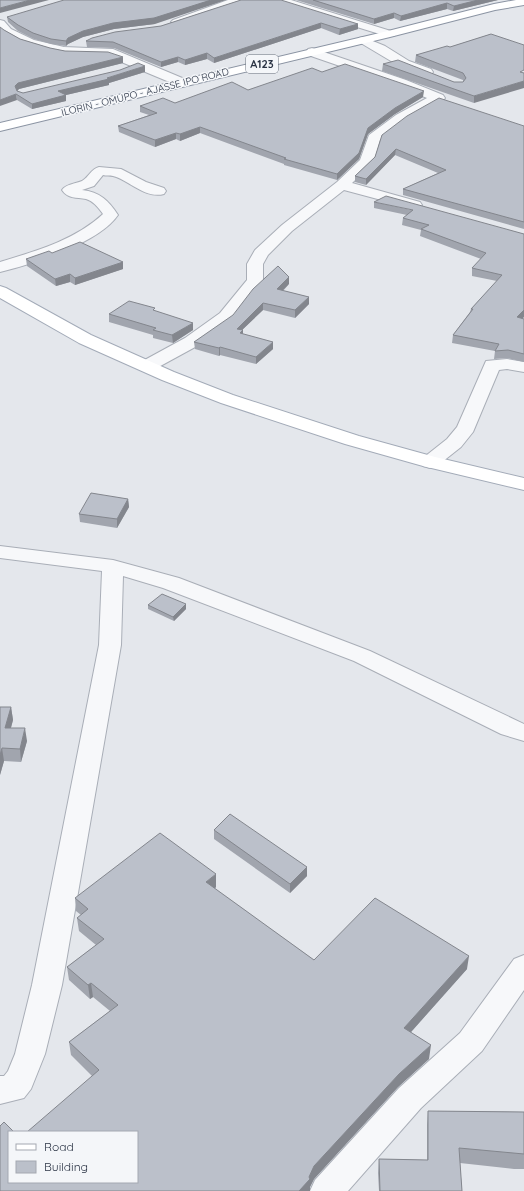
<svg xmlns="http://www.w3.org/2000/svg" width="524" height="1191" font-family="Quicksand,sans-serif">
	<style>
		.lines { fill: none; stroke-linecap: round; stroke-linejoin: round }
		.minor-casing { stroke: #a9aeb7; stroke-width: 2 }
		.major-casing { stroke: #a3abb8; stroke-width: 2 }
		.highway-casing { stroke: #8b94a3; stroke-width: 2 }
		.minor { fill: #f7f8fa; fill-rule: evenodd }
		.major { fill: #fff; fill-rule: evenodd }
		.highway { fill: #fff; fill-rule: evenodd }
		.wall { fill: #a1a5ae }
		.shaded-wall { fill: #83868d }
		.building { fill: #bbc0ca; stroke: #83868d }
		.labels { text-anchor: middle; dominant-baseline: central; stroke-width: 3; stroke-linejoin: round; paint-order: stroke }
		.far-street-label { font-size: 10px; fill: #2b3445; stroke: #f4f6f9 }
		.shield { fill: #f4f6f9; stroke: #676e7b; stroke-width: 1 }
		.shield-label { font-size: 11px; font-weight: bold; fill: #2b3445 }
	</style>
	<rect width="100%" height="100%" fill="#e4e7ec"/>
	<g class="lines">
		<defs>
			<g id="minor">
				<polygon points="228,0 247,0 246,2 229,6 181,24 173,24 171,22 173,20"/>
				<polygon points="275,0 291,0 394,32 396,34 394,36 386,36 276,2"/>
				<polygon points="0,20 4,21 11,29 34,40 64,47 113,49 187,80 189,83 187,86 179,86 107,56 64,55 46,51 26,44 3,33 0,30"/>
				<polygon points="363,37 385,46 409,61 431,69 433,72 431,75 427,76 401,67 359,42 357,40 359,38"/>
				<polygon points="312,48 406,80 443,95 445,98 443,101 438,102 406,121 380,140 374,162 352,183 420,202 422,205 420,208 415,209 344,190 292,231 268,255 263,264 263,281 232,321 197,346 153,370 147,371 141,370 138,366 141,362 185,338 220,313 247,280 247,264 255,250 282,225 337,182 360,160 369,135 396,115 427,98 398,86 308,55 306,52 308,49"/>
				<path d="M99,167L121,169L146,182L164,188L166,191L164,194C145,199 129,180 113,176C110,175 106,176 103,175L94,186L82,190C100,192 109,201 118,215C99,243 33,264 0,272V262C36,251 75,240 103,214C99,208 93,201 86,199C76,197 68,199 62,190C66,184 75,184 82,181C89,177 91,169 99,167Z"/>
				<polygon points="507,359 524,362 524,372 507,369 499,370 473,432 461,447 437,466 430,468 423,466 420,462 423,458 447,439 457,427 486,361"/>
				<polygon points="0,546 113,560 179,578 370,651 524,724 524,741 501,734 354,661 163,588 123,576 121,645 62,985 45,1054 31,1089 24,1098 0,1104 0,1076 4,1076 8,1071 15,1054 32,985 99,645 102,571 0,558"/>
				<polygon points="524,955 524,990 482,1051 421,1108 348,1191 310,1191 315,1180 399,1088 460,1033 514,959"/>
			</g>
			<polygon id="major" points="0,286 6,288 91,335 174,372 233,395 359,436 435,457 524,478 524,490 423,466 345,444 221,403 162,380 79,343 0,298"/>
			<polygon id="highway" points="516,0 524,0 524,5 495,10 390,37 0,131 0,123 388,31 494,4"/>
		</defs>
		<use href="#minor" class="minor-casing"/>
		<use href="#major" class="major-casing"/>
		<use href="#highway" class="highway-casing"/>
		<use href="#minor" class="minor"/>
		<use href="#major" class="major"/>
		<use href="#highway" class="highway"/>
	</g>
	<g class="wall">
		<polygon points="241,0 358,24 358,29 339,35 321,28 214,63 207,59 185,65 178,62 161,67 114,48 87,47 86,41 161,26"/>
		<polygon points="296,0 498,0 453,11 447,9 400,21 394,18 374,24"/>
		<polygon points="7,17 155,24 114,29 83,37 68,44 66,46 51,44 34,39 18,31 8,22"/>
		<polygon points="4,30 20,39 50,48 123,63 19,89 17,91 23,93 145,72 109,83 109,85 66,95 66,101 32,109 17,100"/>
		<polygon points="491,34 474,103 382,71 383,64 454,82 463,82 463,80 415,62 416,55 450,47"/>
		<polygon points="322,72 423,97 395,114 368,134 359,159 337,180 284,165 284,164 200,133 180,141 176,139 155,147 119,132 118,126 149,115 140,112 140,106 175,103 248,90"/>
		<polygon points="524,126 524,229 403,195 403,189 438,173 395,155 366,185 355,182 355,176 375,157 382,135"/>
		<polygon points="374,202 524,234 524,317 522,318 524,319 524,362 507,358 494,359 495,351 452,343 453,335 470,312 471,309 497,281 472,276 472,268 481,259 420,236 421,230 402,225 403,218 407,215 374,208"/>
		<polygon points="52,253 123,262 123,269 75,285 70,282 56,286 27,266 26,259"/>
		<polygon points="289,284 283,291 309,297 309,304 295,318 263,310 242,330 243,334 273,349 256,364 220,355 219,356 195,349 194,342"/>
		<polygon points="109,314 193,330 173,343 153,338 153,335 109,322"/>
		<polygon points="128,499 129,507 117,528 80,522 79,514"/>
		<polygon points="186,604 186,609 174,621 148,609 148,605"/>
		<polygon points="0,707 11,707 13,720 11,728 27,741 21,762 4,761 0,775"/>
		<polygon points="214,830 307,876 290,893 214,839"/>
		<polygon points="216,887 215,889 314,960 467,969 411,1032 429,1059 398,1087 314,1179 310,1187 9,1182 92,1076 71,1055 69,1042 110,1011 93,997 90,999 69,980 67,967 96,945 79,931 77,918 81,915 76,911 75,898"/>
		<polygon points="428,1111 524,1112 524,1169 514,1169 460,1163 462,1191 379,1191 378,1173 379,1159 427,1160 427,1125"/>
	</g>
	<g class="shaded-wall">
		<polygon points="30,0 49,0 0,13 0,8"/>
		<polygon points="211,0 226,0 155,24 114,29 83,37 68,44 66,46 66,41 68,38 83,31 113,23"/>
		<polygon points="478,0 498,0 453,11 454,6"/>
		<polygon points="447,3 447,9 400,21 401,16"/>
		<polygon points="394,13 394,18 374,24 374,19"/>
		<polygon points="321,23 321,28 214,63 214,58"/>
		<polygon points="358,24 358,29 339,35 340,29"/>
		<polygon points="207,53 207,59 185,65 185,60"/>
		<polygon points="123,57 123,63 19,89 16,92 15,86 18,83"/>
		<polygon points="178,57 178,62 161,67 161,62"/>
		<polygon points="145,66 145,72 109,83 109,85 66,95 66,101 32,109 32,104 58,91 107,78"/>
		<polygon points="524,81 524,88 474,103 474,96"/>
		<polygon points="424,91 423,97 395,114 368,134 359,159 337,180 337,174 368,128 395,108"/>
		<polygon points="16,94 17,100 0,106 0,100"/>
		<polygon points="200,127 200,133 180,141 180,134"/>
		<polygon points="176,133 176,139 155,147 155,140"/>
		<polygon points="396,149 395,155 366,185 366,179"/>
		<polygon points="123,262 123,269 75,285 75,278"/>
		<polygon points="70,274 70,282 56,286 55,279"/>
		<polygon points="289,277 289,284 277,296 277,289"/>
		<polygon points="309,297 309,304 295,318 295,310"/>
		<polygon points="263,303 263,310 240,332 243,330 243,338 237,329"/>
		<polygon points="524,310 524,317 516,325 517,317"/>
		<polygon points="193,323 193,330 173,343 172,335"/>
		<polygon points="273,342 273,349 256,364 256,357"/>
		<polygon points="220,347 220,355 219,356 219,348"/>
		<polygon points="128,499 129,507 117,528 117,519"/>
		<polygon points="186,604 186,609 174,621 173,617"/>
		<polygon points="11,707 13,720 7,741 5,728"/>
		<polygon points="25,728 27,741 21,762 20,749"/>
		<polygon points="2,748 4,761 0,775 0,755"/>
		<polygon points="307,867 307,876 290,893 290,884"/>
		<polygon points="216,874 216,887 206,896 206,882"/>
		<polygon points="469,956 467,969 403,1041 404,1028"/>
		<polygon points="91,983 93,997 90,999 88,985"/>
		<polygon points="431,1045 429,1059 398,1087 314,1179 310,1187 310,1191 299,1191 309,1177 314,1166 399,1074"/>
	</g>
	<g class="building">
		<polygon points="0,0 30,0 0,8"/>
		<polygon points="64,0 211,0 154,18 113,23 83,31 68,38 66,41 51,39 33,33 18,25 7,17"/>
		<polygon points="241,0 281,0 358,24 340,29 321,23 214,58 207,53 185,60 178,57 161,62 113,42 86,41 92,38 115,32 161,26"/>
		<polygon points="313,0 478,0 454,6 447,3 401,16 394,13 374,19"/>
		<polygon points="0,27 4,30 20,39 50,48 65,51 108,52 123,57 18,83 15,86 17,91 23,93 120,70 138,63 145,66 107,78 109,79 58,91 66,95 32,104 16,94 0,100"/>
		<polygon points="491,34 524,45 524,70 520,72 524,73 524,81 474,96 383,64 398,60 454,82 463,82 466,78 463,73 416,55 447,46 450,47"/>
		<polygon points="345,64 424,91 395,108 368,128 359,153 337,174 284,159 286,158 200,127 180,134 176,133 155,140 118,126 157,113 140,106 163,98 175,103 232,82 248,90 312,68 322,72"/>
		<polygon points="439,98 524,126 524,222 403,189 446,170 396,149 366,179 355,176 375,157 382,135 407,116"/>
		<polygon points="386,196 524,234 524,310 517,317 524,319 524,354 508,350 495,351 499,344 453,335 473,309 471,309 502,275 472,268 486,253 421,229 429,225 403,218 413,210 374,202"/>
		<polygon points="80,242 123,262 75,278 70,274 55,279 26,259 49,251 52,253"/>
		<polygon points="278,266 289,277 277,289 309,297 295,310 263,303 237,329 243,330 240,333 273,342 256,357 220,347 219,348 194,342 233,315 253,289"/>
		<polygon points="129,301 155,308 153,310 193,323 172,335 153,330 156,328 109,314"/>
		<polygon points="91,493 128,499 117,519 79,514"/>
		<polygon points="162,594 186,604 173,617 148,605"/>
		<polygon points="0,707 11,707 5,728 25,728 20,749 2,748 0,755"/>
		<polygon points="230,814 307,867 290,884 214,830"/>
		<polygon points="160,833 216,874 206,882 314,960 375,898 469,956 404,1028 431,1045 399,1074 314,1166 309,1177 310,1179 299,1191 0,1191 0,1126 4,1122 14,1132 9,1132 9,1182 137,1182 137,1132 27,1132 99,1070 69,1042 118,1005 91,983 88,985 67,967 104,939 77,918 88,909 75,898"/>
		<polygon points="428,1111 524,1112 524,1154 459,1148 462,1191 380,1191 379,1159 428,1160"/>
	</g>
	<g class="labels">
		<g class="far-street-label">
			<text transform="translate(145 92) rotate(-14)">ILORIN - OMUPO - AJASSE IPO ROAD</text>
		</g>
		<rect class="shield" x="246" y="55" width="32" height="18" rx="3"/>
		<g class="shield-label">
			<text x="262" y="64">A123</text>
		</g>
	</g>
	<rect x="8" y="1131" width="130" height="52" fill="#f4f6f9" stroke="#a4a8b1"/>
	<rect x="16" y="1144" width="20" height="6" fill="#ffffff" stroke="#a4a8b1"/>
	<text x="44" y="1151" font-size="12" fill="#2b3445">Road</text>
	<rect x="16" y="1161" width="20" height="12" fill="#bbc0ca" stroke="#a4a8b1"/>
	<text x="44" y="1171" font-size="12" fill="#2b3445">Building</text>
</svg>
